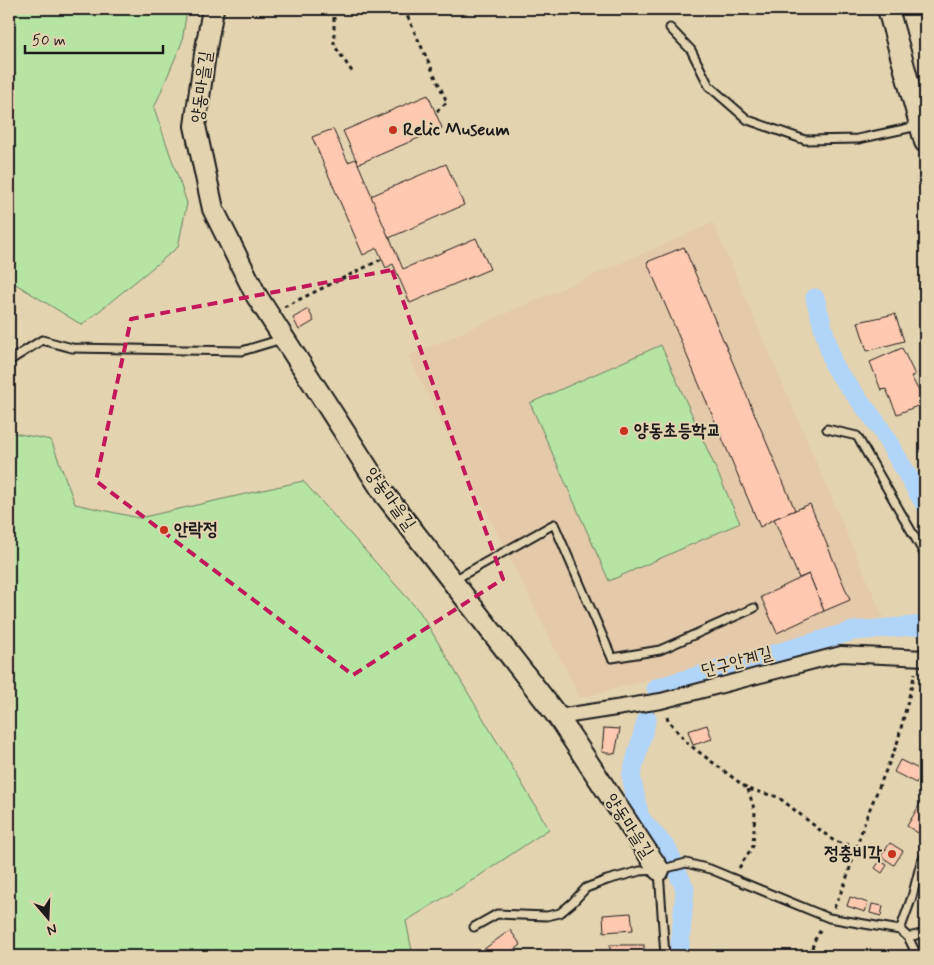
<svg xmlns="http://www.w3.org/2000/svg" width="934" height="965" font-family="Mynerve,'Poor Story',sans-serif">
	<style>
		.built { fill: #e4c9aa }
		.green { fill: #b5e4a3; stroke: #688060 }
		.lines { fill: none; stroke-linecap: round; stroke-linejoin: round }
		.canal { stroke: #b1d4f9; stroke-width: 19 }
		.building { fill: #fec9b0; stroke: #1c1c1c }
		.lane-casing { stroke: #1c1c1c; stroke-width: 11 }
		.street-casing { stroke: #1c1c1c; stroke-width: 18 }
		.secondary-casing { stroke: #1c1c1c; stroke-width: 24 }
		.path { stroke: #1c1c1c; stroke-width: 3; stroke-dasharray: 4 4; stroke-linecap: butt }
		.lane { stroke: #e4d3b0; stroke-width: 7 }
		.street { stroke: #e4d3b0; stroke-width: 14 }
		.secondary { stroke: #e4d3b0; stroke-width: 20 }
		.marked { fill: none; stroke: #c2185b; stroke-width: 4; stroke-dasharray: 10 6; stroke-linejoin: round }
		.poi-dot { fill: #c8321e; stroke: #e4d3b0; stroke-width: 2 }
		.labels { text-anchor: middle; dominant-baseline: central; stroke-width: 4; stroke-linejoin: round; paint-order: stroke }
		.street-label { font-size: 18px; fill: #1c1c1c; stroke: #e4d3b0 }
		.poi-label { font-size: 18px; font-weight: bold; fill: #1c1c1c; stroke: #e4d3b0; text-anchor: start }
	</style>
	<rect width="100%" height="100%" fill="#e4d3b0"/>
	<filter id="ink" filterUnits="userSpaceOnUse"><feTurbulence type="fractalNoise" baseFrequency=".02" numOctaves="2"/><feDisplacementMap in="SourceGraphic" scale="10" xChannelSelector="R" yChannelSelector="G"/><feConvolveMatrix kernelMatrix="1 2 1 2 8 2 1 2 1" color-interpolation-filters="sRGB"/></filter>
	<g filter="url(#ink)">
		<polygon class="built" points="713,223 883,617 580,698 408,356"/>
		<g class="green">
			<polygon points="9,9 187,9 182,42 154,108 187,203 178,247 82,325 9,280"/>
			<polygon points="661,345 740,523 609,581 530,403"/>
			<polygon points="9,432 51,440 75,504 139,518 303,481 420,612 549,829 476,878 406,921 413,956 9,956"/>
		</g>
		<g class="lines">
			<g class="canal">
				<polyline points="815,298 834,367 879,426 925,505"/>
				<polyline points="656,688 853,631 925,625"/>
				<polyline points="647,718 631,776 640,818 668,850 685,889 679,956"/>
			</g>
		</g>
		<g class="building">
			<polygon points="428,95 442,128 358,164 343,131"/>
			<polygon points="333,129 348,162 356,159 403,269 476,238 490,269 410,303 393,264 386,268 377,248 363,255 312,137"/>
			<polygon points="446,164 464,205 389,238 371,196"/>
			<polygon points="684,247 795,510 774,519 760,527 647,262"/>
			<polygon points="308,309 314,321 299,330 293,318"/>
			<polygon points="895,314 904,341 867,351 858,322"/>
			<polygon points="902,348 915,375 911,376 925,403 897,414 886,389 881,390 870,362"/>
			<polygon points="810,504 850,600 824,611 809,574 799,578 774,519"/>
			<polygon points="809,574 824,611 777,633 761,597"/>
			<polygon points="707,725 712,739 693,745 688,731"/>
			<polygon points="604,728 620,729 615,754 602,752"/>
			<polygon points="900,760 923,771 916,783 894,772"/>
			<polygon points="920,804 925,806 925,820 918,833 907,826"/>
			<polygon points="890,843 903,851 894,865 881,856"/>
			<polygon points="880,861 887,865 882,873 875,868"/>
			<polygon points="850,897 868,903 865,912 847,906"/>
			<polygon points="872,904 883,906 881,916 870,913"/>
			<polygon points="631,913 633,930 604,932 603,915"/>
			<polygon points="510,930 521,945 506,956 477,956 476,955"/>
			<rect x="610" y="945" width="34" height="11"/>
		</g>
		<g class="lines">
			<defs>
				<g id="lane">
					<polyline points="670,28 691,50 709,86 748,120 805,140 858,139 918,126"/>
					<polyline points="9,361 42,340 72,348 242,351 282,339"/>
					<polyline points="827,429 857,436 925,555"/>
					<polyline points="454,580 554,524 612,658 660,650 754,608"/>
					<polyline points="659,871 665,956"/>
					<polyline points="474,927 497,914 547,916 560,913 572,903 586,888 607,880 640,871 659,870 686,863 710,869 829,918 900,930 908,937 916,953 916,956"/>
					<polyline points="900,930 912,897 921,862 925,856"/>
					<polyline points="908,937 925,933"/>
				</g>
				<polyline id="street" points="558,717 661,701 841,654 925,658"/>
				<g id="secondary">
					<polyline points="213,9 205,54 195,126 213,209 256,295 385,495 558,717 659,870"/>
					<polyline points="888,9 925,142"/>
				</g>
			</defs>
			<use href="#lane" class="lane-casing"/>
			<use href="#street" class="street-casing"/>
			<use href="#secondary" class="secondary-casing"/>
			<g class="path">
				<polyline points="334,9 334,45 353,73"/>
				<polyline points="404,9 447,102 435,113"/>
				<polyline points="284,307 382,259"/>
				<polyline points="667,716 668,720 687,743 748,789 778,797 834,841 856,847"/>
				<polyline points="739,868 753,846 755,812 748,789"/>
				<polyline points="834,908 845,883 866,818 897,744 915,673"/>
				<polyline points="810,956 814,941 822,928"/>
			</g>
			<use href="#lane" class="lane"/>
			<use href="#street" class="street"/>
			<use href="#secondary" class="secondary"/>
		</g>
	</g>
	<path class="marked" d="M392,270L503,579L353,675L96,481L131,319Z"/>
	<g class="poi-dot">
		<circle cx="393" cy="130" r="5"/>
		<circle cx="624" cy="431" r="5"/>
		<circle cx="164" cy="530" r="5"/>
		<circle cx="892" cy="854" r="5"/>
	</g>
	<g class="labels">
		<g class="street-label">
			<text transform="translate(202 87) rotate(-83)">양동마을길</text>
			<text transform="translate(390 499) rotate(54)">양동마을길</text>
			<text transform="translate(737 662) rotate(-15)">단구안계길</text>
			<text transform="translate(629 826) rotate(57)">양동마을길</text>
		</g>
		<g class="poi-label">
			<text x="403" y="130">Relic Museum</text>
			<text x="634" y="431">양동초등학교</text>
			<text x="174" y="530">안락정</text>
			<text x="882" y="854" text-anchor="end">정충비각</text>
		</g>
	</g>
	<rect width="934" height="965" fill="none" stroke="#e4d3b0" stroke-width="30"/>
	<rect x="15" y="15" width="904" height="935" fill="none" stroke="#1c1c1c" stroke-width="2" filter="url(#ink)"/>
	<g transform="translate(48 918) rotate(161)" stroke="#e4d3b0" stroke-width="4" paint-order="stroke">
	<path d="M0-4L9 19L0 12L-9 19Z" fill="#1c1c1c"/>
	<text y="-8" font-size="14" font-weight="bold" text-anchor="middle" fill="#1c1c1c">N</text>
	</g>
	<path d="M25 45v8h138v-8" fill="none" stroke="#1c1c1c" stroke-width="2.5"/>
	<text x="32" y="45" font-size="15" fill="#1c1c1c" stroke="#e4d3b0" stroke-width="4" paint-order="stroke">50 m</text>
</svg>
